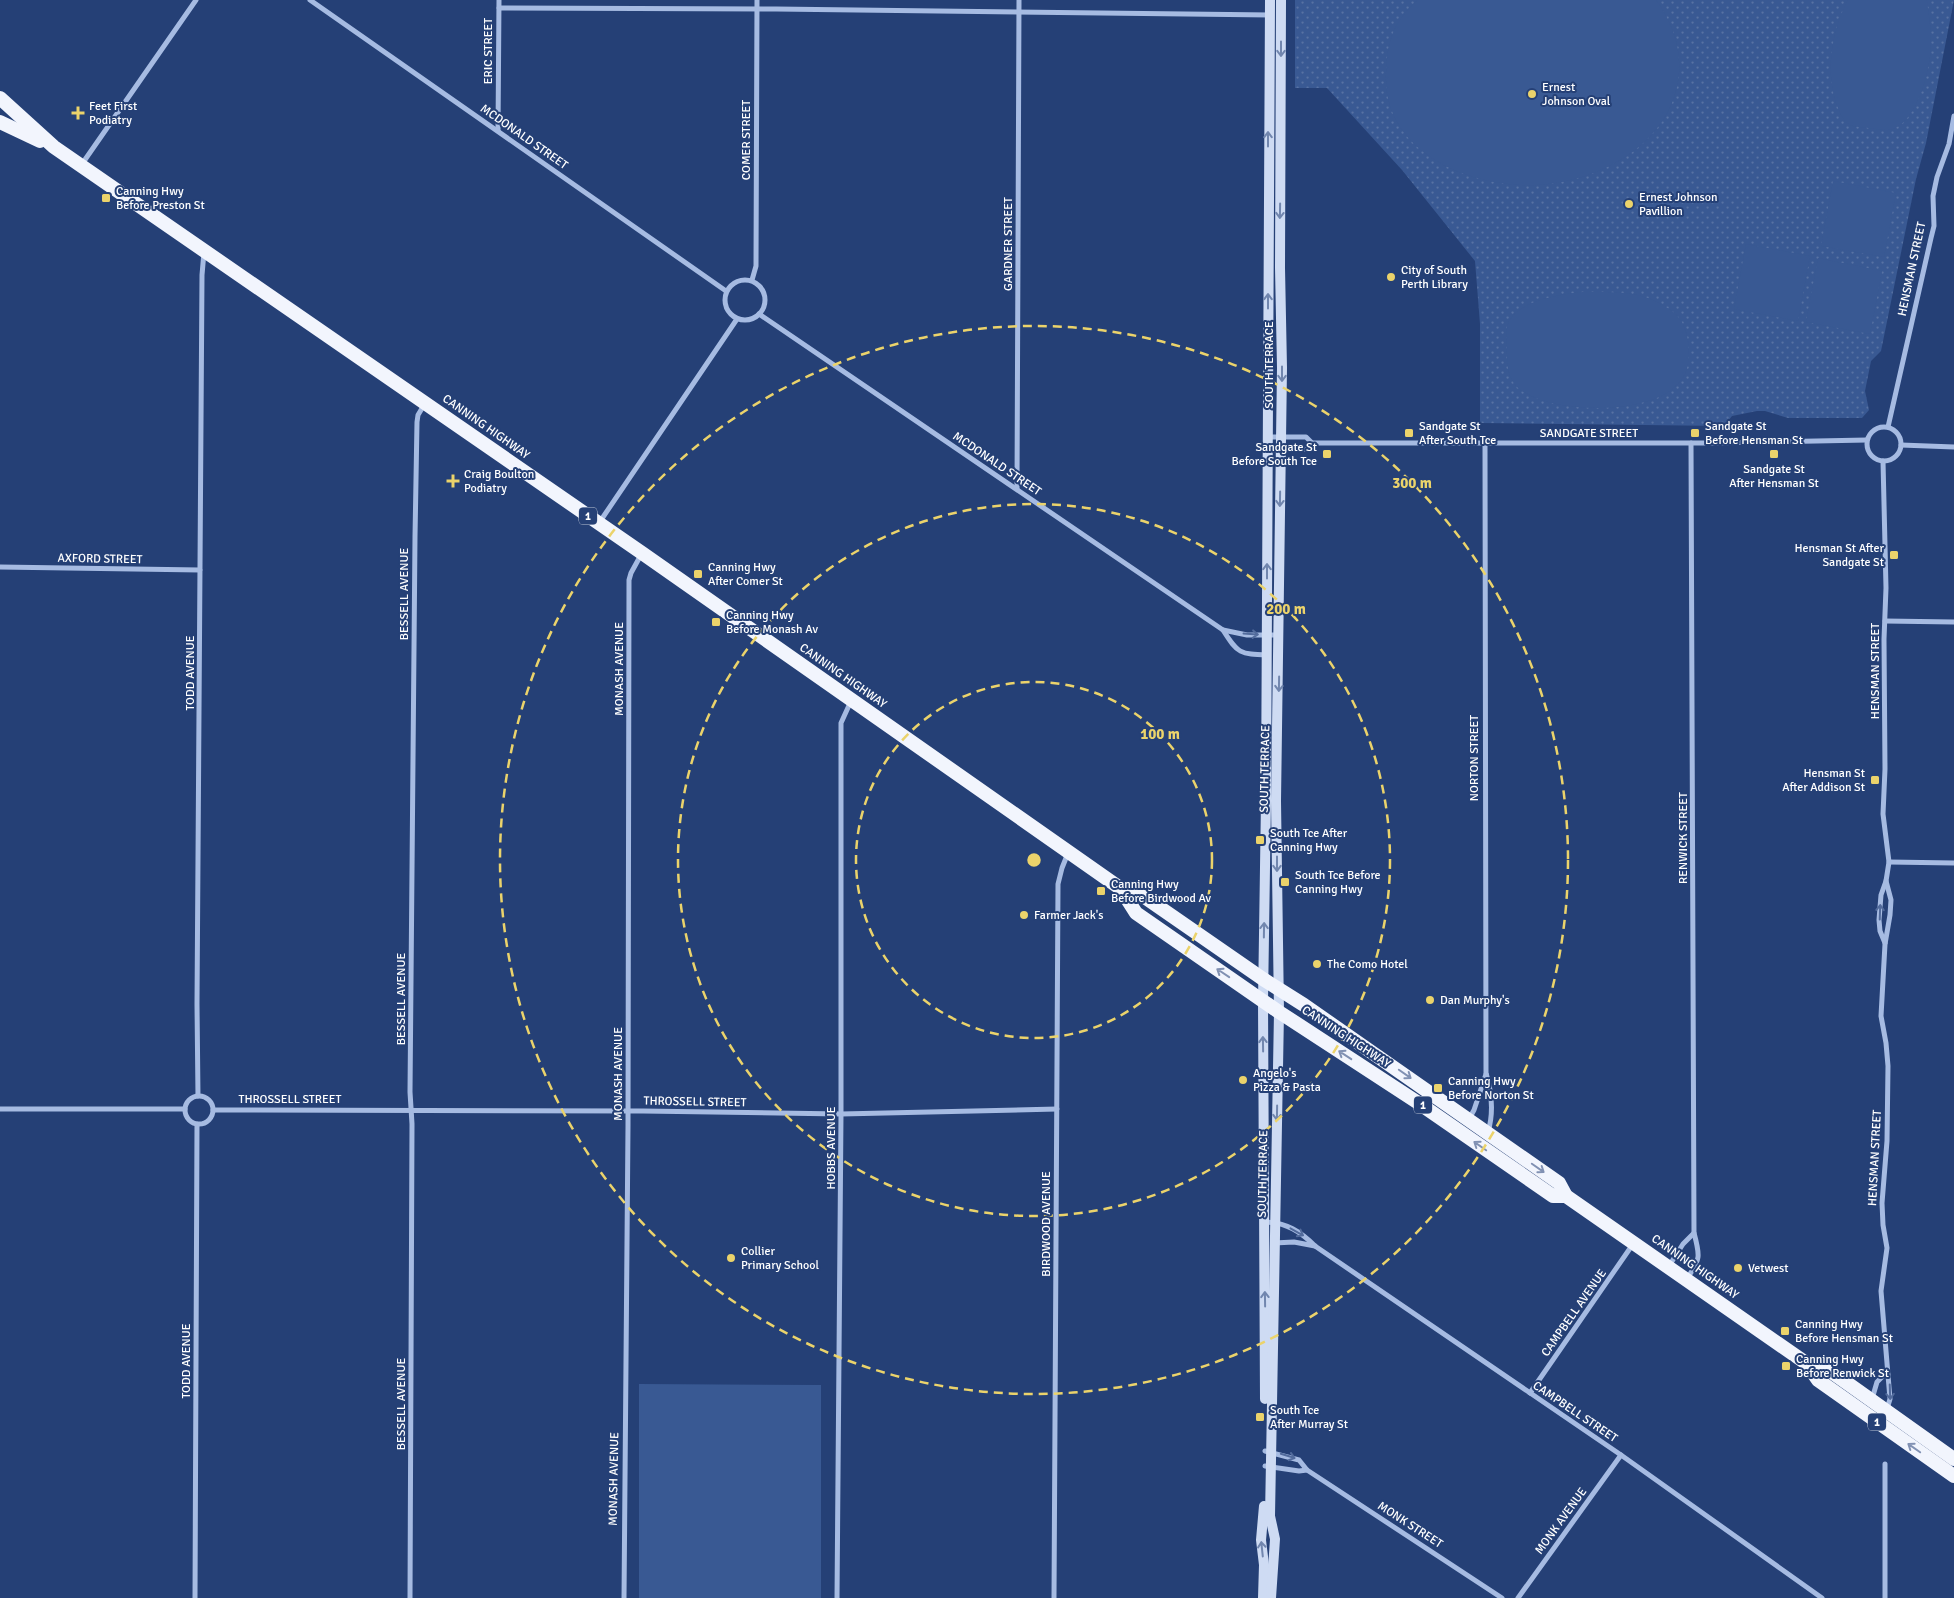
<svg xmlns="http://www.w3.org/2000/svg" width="1954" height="1598" font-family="Signika,sans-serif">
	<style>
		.grass { fill: url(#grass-dots) }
		.garden { fill: #395993 }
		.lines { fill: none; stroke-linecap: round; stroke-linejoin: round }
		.minor { stroke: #a6bbe2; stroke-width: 5 }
		.secondary { stroke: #cedbf3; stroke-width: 10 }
		.trunk { stroke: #f2f5fd; stroke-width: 14 }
		.oneway { stroke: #7186ae }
		.oneway2 { stroke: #526b9c }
		.oneway3 { stroke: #8191b3 }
		.ring { fill: none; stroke: #ebd36b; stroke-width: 2.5; stroke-dasharray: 9 6 }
		.poi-dot { fill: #ebd36b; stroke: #254076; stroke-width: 2 }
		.labels { text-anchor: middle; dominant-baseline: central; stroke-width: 4; stroke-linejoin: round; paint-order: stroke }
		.shield { fill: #254076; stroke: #bec6d6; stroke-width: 1 }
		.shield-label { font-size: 11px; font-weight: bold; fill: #fff }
		.street-label { font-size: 12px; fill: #fff; stroke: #254076 }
		.poi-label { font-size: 12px; fill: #fff; stroke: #254076; text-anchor: start }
		.centre { fill: #ebd36b; stroke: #254076; stroke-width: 2.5 }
		.ring-label { font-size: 15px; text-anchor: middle; font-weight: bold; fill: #ebd36b; stroke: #254076; stroke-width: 4; stroke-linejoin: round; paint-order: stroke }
	</style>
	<defs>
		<pattern id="grass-dots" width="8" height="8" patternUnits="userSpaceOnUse" patternTransform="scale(1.25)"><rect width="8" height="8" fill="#395993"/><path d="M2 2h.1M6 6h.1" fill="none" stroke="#5772a3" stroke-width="1.8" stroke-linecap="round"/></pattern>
	</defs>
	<rect width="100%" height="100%" fill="#254076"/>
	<polygon class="grass" points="1295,0 1954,0 1926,143 1916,179 1881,351 1871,361 1865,391 1869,410 1862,418 1788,418 1765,411 1757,411 1732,416 1724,426 1480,423 1480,324 1475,261 1402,170 1327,88 1295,88"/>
	<g class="garden">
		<path d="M1418,0H1656C1673,23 1683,52 1678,81C1668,146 1597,182 1537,185C1473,188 1388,155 1386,81C1386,46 1391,23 1418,0Z"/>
		<path d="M1848,0H1926L1927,1C1929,15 1931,29 1931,43C1931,66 1919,117 1895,128C1887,132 1878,129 1869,128C1864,127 1855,127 1850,125C1845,122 1841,116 1839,110C1824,77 1831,31 1848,0Z"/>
		<polygon points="1833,181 1896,193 1884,257 1821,246"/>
		<polygon points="1746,244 1810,256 1798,321 1734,309"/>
		<polygon points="1818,258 1882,271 1870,334 1806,322"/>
		<path d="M1583,292C1609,292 1641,290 1664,306C1669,309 1676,313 1679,318C1690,331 1693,364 1682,379C1673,391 1662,397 1648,401C1614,412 1552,411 1522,391C1509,382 1507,368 1507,354C1507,345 1505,335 1507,327C1513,301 1561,294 1583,292Z"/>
		<polygon points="639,1384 821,1385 821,1598 639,1598"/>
	</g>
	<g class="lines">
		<g class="minor">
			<polyline points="310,0 726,291"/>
			<polyline points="499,8 776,9 1271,15"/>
			<polyline points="498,131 499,0"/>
			<polyline points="82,164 196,0"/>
			<circle cx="745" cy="300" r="20"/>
			<polyline points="752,280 756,266 757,0"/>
			<path d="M759,314L1223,630C1238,654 1240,654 1268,655"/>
			<circle cx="1884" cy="444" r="17"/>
			<polyline points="1888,427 1931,238 1934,226 1933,196 1937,177 1949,144 1954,116"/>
			<polyline points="1268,437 1306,437 1312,443 1707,443 1867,440"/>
			<path d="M1485,443L1486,1073C1492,1093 1494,1112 1488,1132"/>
			<polyline points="1901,445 1954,447"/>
			<polyline points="1268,450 1306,449 1312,443"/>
			<polyline points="1883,461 1886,588 1884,639 1885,769 1883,814 1889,862 1886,881 1881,895 1879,920 1880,931 1885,943"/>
			<polyline points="1017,489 1019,0"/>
			<polyline points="599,523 737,319"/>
			<polyline points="0,567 200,570"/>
			<polyline points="1885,621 1954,622"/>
			<polyline points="1223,630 1247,635 1279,635"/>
			<polyline points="1889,862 1954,863"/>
			<circle cx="199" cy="1110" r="14"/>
			<polyline points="198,1096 197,1004 202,275 204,252"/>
			<polyline points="0,1109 185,1109"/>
			<polyline points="213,1110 643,1111 841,1114 1057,1109"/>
			<polyline points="1469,1119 1474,1110 1486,1074"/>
			<path d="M1265,1222C1286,1222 1301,1232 1315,1246L1621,1455L1822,1598"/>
			<polyline points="1274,1243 1294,1242 1315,1246"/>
			<polyline points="1669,1266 1683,1244 1694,1233"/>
			<path d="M1687,1278C1701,1260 1700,1255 1694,1233L1691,443"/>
			<polyline points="1530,1393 1633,1244"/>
			<polyline points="1872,1399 1877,1382 1887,1372"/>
			<polyline points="1882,1425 1890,1399 1881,1291 1887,1248 1883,1225 1882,1203 1887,1141 1888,1066 1886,1043 1881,1016 1885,944 1890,915 1891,900 1886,881"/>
			<polyline points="1265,1451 1299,1460 1307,1470 1502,1598"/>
			<polyline points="1265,1466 1299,1471 1307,1470"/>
			<polyline points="195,1598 197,1124"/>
			<polyline points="410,1598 412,1124 410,1092 415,537 417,422 418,415 424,405"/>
			<polyline points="624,1598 628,1126 629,580 631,573 642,553"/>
			<polyline points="837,1598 841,1114 841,723 851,701"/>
			<polyline points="1054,1598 1058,884 1062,868 1068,853"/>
			<polyline points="1518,1598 1621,1455"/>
			<polyline points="1885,1598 1885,1464"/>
		</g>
		<g class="secondary">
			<polyline points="1265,1399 1263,1001 1266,800 1270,0"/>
			<polyline points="1263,1598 1264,1565 1261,1540 1264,1506"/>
			<polyline points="1271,1598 1275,1539 1270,1516 1279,1012 1276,801 1282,368 1280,268 1281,0"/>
		</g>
		<g class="trunk">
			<polyline points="0,98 54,147 642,553 1120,888 1146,898 1263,979 1304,1005 1559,1183 1566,1196 1806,1363 1818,1380 1954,1476"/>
			<polyline points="0,122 40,141"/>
			<polyline points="1120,888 1136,913 1279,1012 1420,1104 1553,1196 1566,1196"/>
			<polyline points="1806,1363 1826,1368 1954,1459"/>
		</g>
	</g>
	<defs><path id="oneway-shaft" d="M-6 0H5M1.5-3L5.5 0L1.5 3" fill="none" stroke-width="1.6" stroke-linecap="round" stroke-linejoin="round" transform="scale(1.25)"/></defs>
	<g class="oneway">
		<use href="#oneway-shaft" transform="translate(1281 49) rotate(90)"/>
		<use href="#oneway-shaft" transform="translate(1268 139) rotate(-90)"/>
		<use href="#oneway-shaft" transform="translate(1280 211) rotate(91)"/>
		<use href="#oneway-shaft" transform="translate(1268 301) rotate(-90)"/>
		<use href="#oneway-shaft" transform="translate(1282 374) rotate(90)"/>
		<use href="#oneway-shaft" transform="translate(1280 499) rotate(91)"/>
		<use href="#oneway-shaft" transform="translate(1267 571) rotate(-90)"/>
		<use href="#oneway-shaft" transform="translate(1279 684) rotate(91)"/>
		<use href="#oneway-shaft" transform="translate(1277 864) rotate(90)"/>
		<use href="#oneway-shaft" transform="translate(1264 930) rotate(-89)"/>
		<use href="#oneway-shaft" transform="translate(1263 1044) rotate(-91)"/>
		<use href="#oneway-shaft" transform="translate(1277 1113) rotate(91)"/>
		<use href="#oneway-shaft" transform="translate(1265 1299) rotate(-91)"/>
		<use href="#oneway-shaft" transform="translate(1262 1549) rotate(-96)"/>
	</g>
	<g class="oneway2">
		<use href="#oneway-shaft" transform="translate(1251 634) rotate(4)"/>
		<use href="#oneway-shaft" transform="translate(1880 912) rotate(-88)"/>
		<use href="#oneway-shaft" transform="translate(1297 1232) rotate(29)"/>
		<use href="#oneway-shaft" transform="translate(1890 1392) rotate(88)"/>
		<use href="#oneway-shaft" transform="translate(1288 1456) rotate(17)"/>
	</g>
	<g class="oneway3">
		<use href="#oneway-shaft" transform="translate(1223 973) rotate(-146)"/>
		<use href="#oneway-shaft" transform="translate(1345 1055) rotate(-147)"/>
		<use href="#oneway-shaft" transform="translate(1405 1074) rotate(35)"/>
		<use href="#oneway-shaft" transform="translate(1480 1146) rotate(-145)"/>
		<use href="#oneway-shaft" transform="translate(1538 1168) rotate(35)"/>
		<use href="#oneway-shaft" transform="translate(1914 1448) rotate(-145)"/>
	</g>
	<g class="ring">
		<circle cx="1034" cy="860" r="178"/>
		<circle cx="1034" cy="860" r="356"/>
		<circle cx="1034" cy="860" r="534"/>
	</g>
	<g class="poi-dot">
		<circle cx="1532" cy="94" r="5"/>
		<path d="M75.5 105.5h5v5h5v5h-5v5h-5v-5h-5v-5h5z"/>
		<rect x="101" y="193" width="10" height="10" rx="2.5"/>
		<circle cx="1629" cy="204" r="5"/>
		<circle cx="1391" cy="277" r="5"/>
		<rect x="1404" y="428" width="10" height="10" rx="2.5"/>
		<rect x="1690" y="428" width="10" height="10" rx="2.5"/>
		<rect x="1322" y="449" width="10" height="10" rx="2.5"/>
		<rect x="1769" y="449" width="10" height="10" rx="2.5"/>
		<path d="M450.5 473.5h5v5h5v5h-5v5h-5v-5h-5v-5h5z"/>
		<rect x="1889" y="550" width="10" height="10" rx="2.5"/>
		<rect x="693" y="569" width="10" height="10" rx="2.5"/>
		<rect x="711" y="617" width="10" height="10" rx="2.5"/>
		<rect x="1870" y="775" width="10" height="10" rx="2.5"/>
		<rect x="1255" y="835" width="10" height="10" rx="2.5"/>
		<rect x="1280" y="877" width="10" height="10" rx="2.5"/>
		<rect x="1096" y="886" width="10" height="10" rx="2.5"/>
		<circle cx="1024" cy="915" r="5"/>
		<circle cx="1317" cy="964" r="5"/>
		<circle cx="1430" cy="1000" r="5"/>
		<circle cx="1243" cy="1080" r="5"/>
		<rect x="1433" y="1083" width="10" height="10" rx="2.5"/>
		<circle cx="731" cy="1258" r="5"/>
		<circle cx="1738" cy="1268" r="5"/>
		<rect x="1780" y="1326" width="10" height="10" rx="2.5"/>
		<rect x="1781" y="1361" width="10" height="10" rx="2.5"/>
		<rect x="1255" y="1412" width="10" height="10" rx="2.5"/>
	</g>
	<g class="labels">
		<g class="shield">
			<rect x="579" y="507.5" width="18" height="17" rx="4"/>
			<rect x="1414" y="1096.5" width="18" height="17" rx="4"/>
			<rect x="1868" y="1413.5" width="18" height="17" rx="4"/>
		</g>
		<g class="shield-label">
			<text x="588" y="516">1</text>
			<text x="1423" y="1105">1</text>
			<text x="1877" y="1422">1</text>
		</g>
		<g class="street-label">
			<text transform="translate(488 51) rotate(-90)">ERIC STREET</text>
			<text transform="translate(524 137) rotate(35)">MCDONALD STREET</text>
			<text transform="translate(746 140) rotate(-90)">COMER STREET</text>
			<text transform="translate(1008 244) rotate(-90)">GARDNER STREET</text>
			<text transform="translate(1912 269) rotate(-78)">HENSMAN STREET</text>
			<text transform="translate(1269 365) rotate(-90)">SOUTH TERRACE</text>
			<text transform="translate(486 427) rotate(35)">CANNING HIGHWAY</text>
			<text x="1589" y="433">SANDGATE STREET</text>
			<text transform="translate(997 464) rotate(34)">MCDONALD STREET</text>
			<text transform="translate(100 559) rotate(1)">AXFORD STREET</text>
			<text transform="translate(404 594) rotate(-90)">BESSELL AVENUE</text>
			<text transform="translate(619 669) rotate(-90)">MONASH AVENUE</text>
			<text transform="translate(1875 671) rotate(-90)">HENSMAN STREET</text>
			<text transform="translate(190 673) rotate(-90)">TODD AVENUE</text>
			<text transform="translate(843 676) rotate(35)">CANNING HIGHWAY</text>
			<text transform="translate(1474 758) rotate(-90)">NORTON STREET</text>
			<text transform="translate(1265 769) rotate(-89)">SOUTH TERRACE</text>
			<text transform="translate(1683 838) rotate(-90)">RENWICK STREET</text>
			<text transform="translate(401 999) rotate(-90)">BESSELL AVENUE</text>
			<text transform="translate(1346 1037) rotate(33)">CANNING HIGHWAY</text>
			<text transform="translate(618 1074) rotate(-90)">MONASH AVENUE</text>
			<text x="290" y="1099">THROSSELL STREET</text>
			<text transform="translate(695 1102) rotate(1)">THROSSELL STREET</text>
			<text transform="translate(831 1148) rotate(-90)">HOBBS AVENUE</text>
			<text transform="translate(1875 1158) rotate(-87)">HENSMAN STREET</text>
			<text transform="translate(1263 1174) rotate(-89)">SOUTH TERRACE</text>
			<text transform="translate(1046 1224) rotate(-90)">BIRDWOOD AVENUE</text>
			<text transform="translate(1695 1267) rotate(35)">CANNING HIGHWAY</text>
			<text transform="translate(1574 1313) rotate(-55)">CAMPBELL AVENUE</text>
			<text transform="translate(186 1361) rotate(-90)">TODD AVENUE</text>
			<text transform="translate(401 1404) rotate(-90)">BESSELL AVENUE</text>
			<text transform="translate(1575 1412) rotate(34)">CAMPBELL STREET</text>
			<text transform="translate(614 1479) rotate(-89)">MONASH AVENUE</text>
			<text transform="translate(1561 1521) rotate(-54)">MONK AVENUE</text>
			<text transform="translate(1410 1525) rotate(33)">MONK STREET</text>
		</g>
		<g class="poi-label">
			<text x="1542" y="87">Ernest<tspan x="1542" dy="14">Johnson Oval</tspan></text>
			<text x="89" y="106">Feet First<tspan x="89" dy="14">Podiatry</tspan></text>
			<text x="116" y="191">Canning Hwy<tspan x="116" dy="14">Before Preston St</tspan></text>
			<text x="1639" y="197">Ernest Johnson<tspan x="1639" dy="14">Pavillion</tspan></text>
			<text x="1401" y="270">City of South<tspan x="1401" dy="14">Perth Library</tspan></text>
			<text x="1419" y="426">Sandgate St<tspan x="1419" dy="14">After South Tce</tspan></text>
			<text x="1705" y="426">Sandgate St<tspan x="1705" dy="14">Before Hensman St</tspan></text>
			<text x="1317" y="447" text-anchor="end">Sandgate St<tspan x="1317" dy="14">Before South Tce</tspan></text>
			<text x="1774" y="469" text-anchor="middle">Sandgate St<tspan x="1774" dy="14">After Hensman St</tspan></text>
			<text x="464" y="474">Craig Boulton<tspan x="464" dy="14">Podiatry</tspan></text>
			<text x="1884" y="548" text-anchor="end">Hensman St After<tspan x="1884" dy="14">Sandgate St</tspan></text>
			<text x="708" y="567">Canning Hwy<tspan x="708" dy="14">After Comer St</tspan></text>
			<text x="726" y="615">Canning Hwy<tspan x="726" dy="14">Before Monash Av</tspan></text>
			<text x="1865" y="773" text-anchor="end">Hensman St<tspan x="1865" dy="14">After Addison St</tspan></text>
			<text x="1270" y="833">South Tce After<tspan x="1270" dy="14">Canning Hwy</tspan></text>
			<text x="1295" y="875">South Tce Before<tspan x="1295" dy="14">Canning Hwy</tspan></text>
			<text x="1111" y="884">Canning Hwy<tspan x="1111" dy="14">Before Birdwood Av</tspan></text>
			<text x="1034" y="915">Farmer Jack's</text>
			<text x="1327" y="964">The Como Hotel</text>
			<text x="1440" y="1000">Dan Murphy's</text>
			<text x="1253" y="1073">Angelo's<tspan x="1253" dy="14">Pizza &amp; Pasta</tspan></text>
			<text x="1448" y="1081">Canning Hwy<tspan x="1448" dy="14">Before Norton St</tspan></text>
			<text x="741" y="1251">Collier<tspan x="741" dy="14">Primary School</tspan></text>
			<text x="1748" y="1268">Vetwest</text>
			<text x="1795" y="1324">Canning Hwy<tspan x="1795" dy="14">Before Hensman St</tspan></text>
			<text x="1796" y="1359">Canning Hwy<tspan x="1796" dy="14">Before Renwick St</tspan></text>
			<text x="1270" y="1410">South Tce<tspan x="1270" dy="14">After Murray St</tspan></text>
		</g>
	</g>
	<circle cx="1034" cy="860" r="8" class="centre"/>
	<g class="ring-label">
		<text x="1412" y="488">300 m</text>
		<text x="1286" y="614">200 m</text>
		<text x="1160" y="739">100 m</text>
	</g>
</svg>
